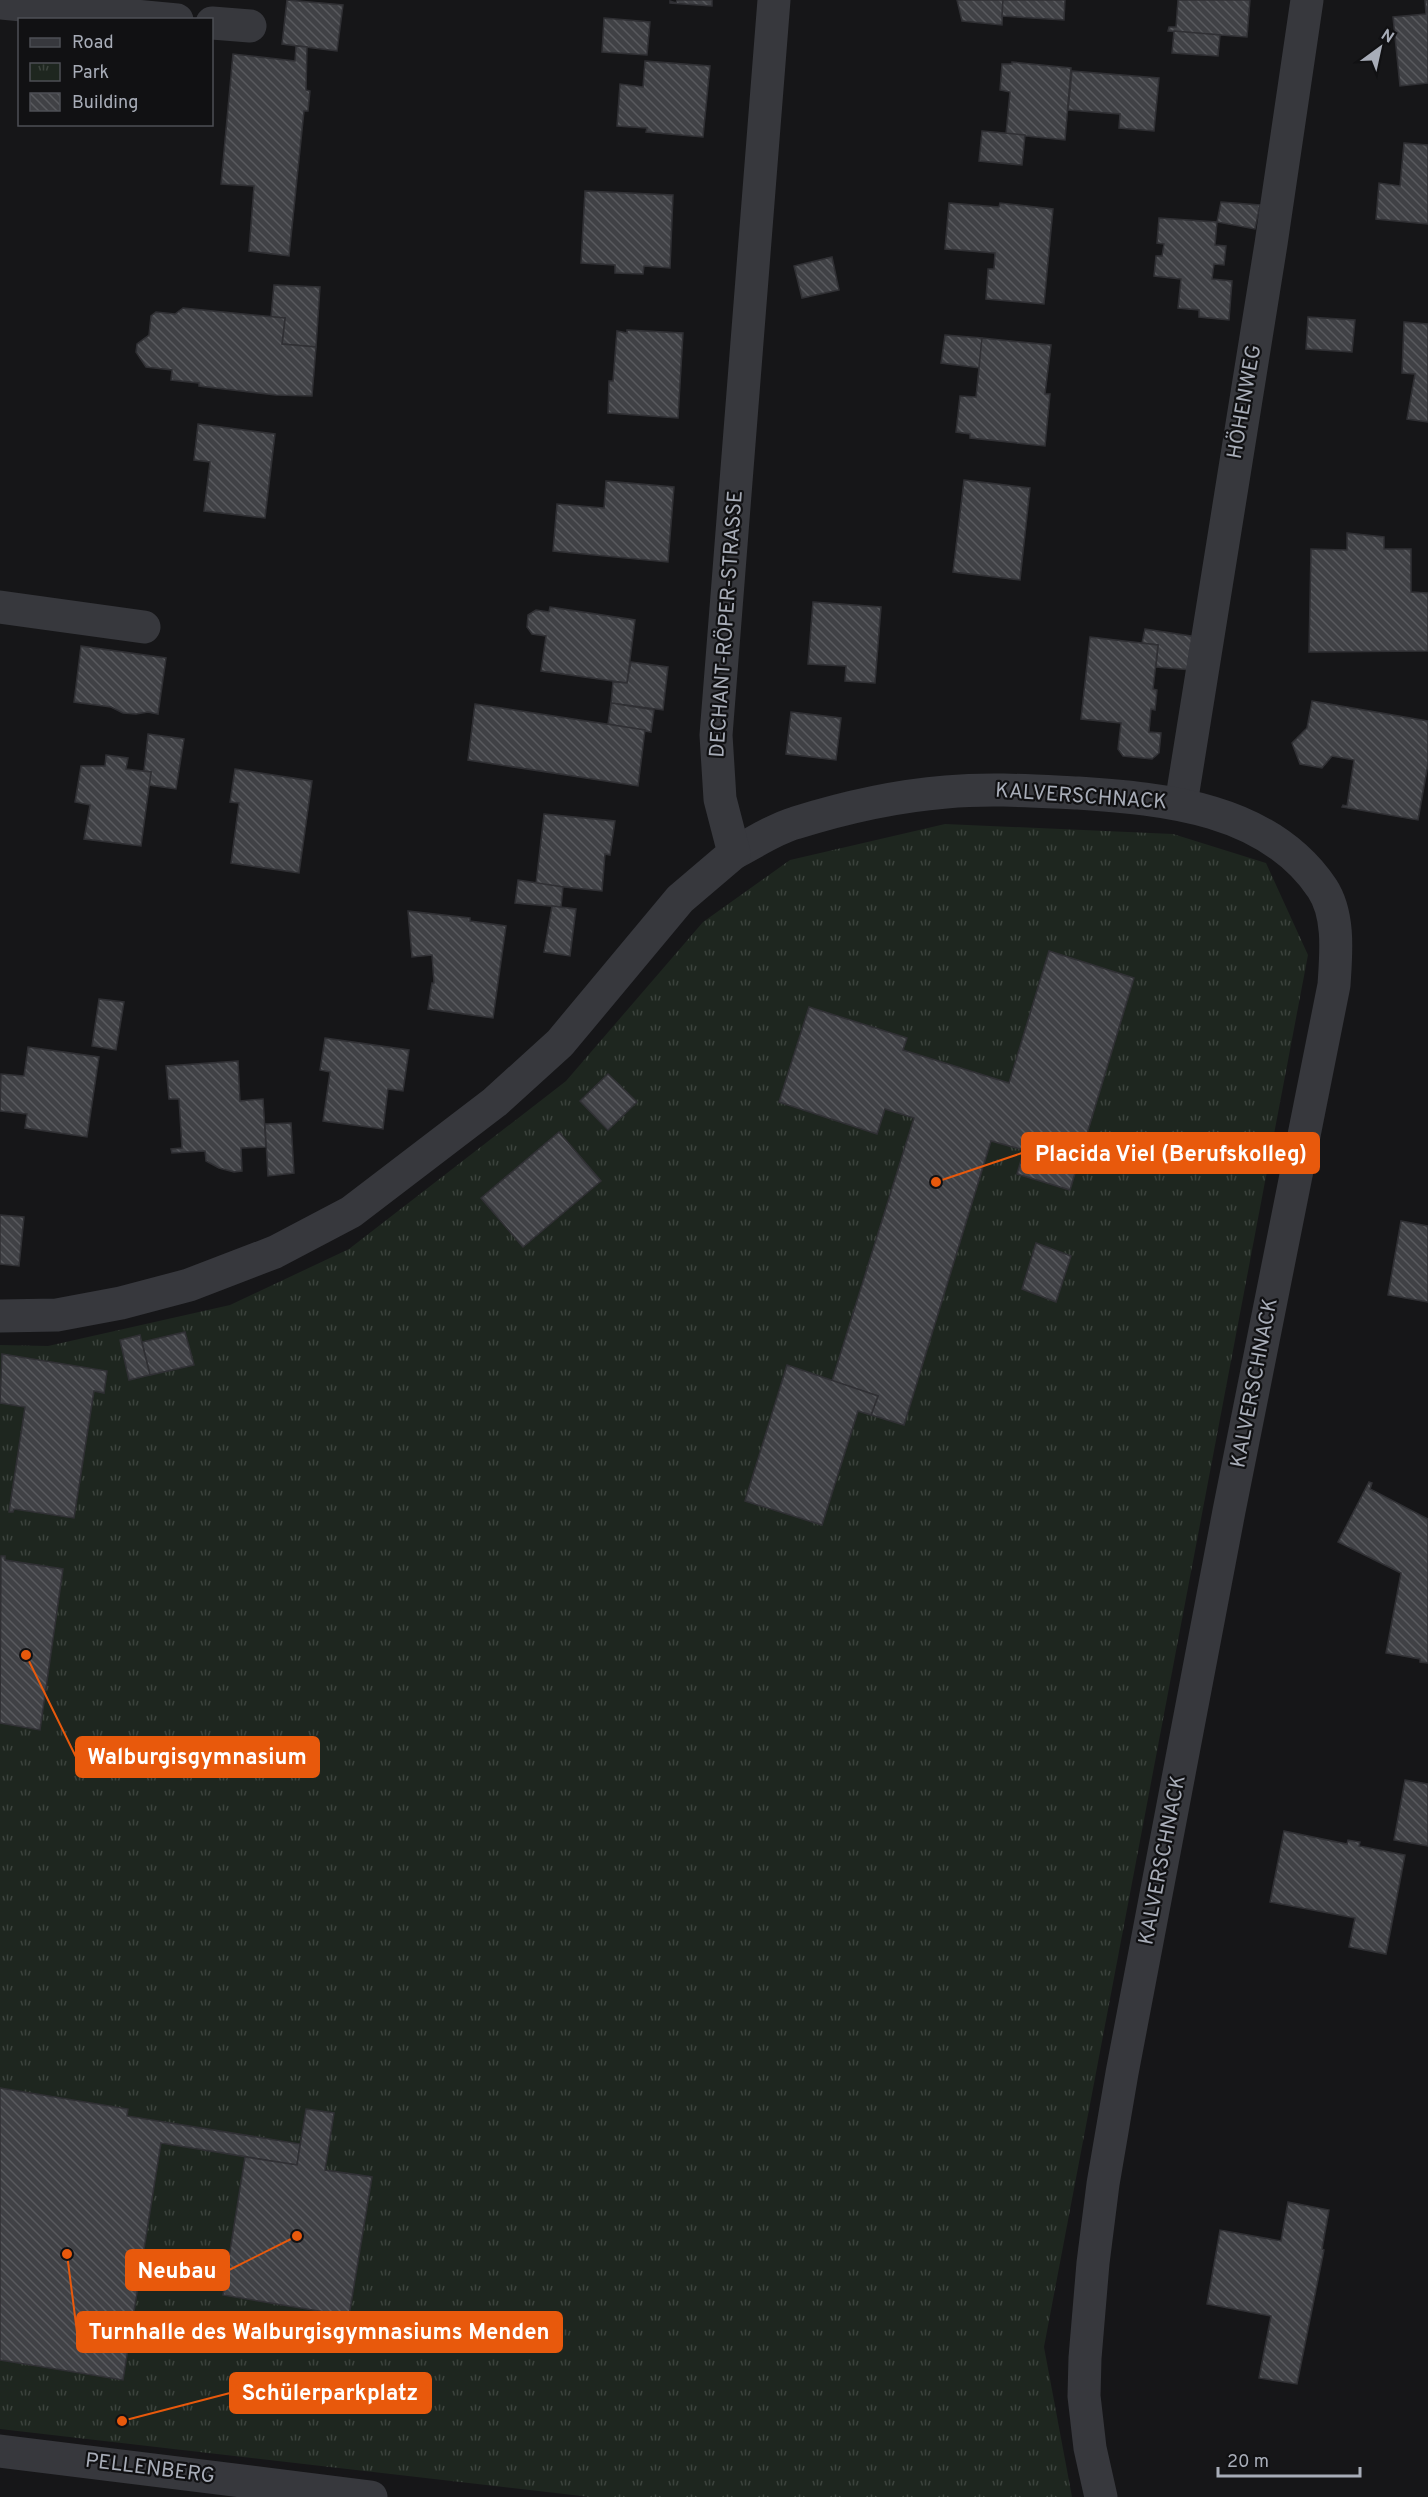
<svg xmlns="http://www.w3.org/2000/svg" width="1428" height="2497" font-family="Overpass,sans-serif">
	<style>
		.park { fill: url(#park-tufts) }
		.building { fill: url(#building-back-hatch); stroke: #303034; stroke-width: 1.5 }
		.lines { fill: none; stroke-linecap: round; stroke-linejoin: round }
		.minor { stroke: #37383d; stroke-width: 33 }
		.labels { text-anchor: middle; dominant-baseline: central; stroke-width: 4.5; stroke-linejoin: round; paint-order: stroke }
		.street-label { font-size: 21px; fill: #a8adb8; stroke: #111113 }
		.leader { fill: none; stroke: #e8590c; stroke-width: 2 }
		.callout-dot { fill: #e8590c; stroke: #111113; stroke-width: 2 }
		.callout { fill: #e8590c; stroke: #e8590c; stroke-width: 2 }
		.callout-label { font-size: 22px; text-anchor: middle; font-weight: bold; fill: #fff }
	</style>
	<defs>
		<pattern id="park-tufts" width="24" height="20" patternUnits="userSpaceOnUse" patternTransform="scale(1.5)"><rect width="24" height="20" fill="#1e261f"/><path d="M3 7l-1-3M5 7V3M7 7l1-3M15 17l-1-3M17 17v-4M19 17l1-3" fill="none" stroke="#3c433d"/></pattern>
		<pattern id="building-back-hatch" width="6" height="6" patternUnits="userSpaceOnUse" patternTransform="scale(1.5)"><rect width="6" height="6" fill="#404145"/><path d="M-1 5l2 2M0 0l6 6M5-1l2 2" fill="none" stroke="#595a5e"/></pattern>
	</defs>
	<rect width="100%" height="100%" fill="#161618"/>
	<polygon class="park" points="945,824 1173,834 1266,863 1308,955 1044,2347 1072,2497 590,2497 0,2429 0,1345 48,1346 230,1305 349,1249 566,1081 703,922 790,860"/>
	<g class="building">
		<polygon points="287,0 343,5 337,51 282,44"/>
		<polygon points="677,0 712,0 712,6 670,3 670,1 676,3"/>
		<polygon points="957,0 1003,0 1002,25 962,21"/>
		<polygon points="1003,0 1065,0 1064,20 1002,16"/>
		<polygon points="1178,0 1250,0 1247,37 1168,31 1169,27 1176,27"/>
		<polygon points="1425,0 1428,0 1428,83 1400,86 1393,17 1426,14"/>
		<polygon points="604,18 650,22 647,55 602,52"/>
		<polygon points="1174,31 1220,35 1218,56 1172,53"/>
		<polygon points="296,46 307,47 306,90 310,91 308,111 304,111 289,256 249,251 254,186 221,184 233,54 295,61"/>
		<polygon points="645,61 710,66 703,137 646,132 647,128 617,126 620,84 643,87"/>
		<polygon points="1012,62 1071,68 1065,140 1006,134 1010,92 1000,90 1002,64 1012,64"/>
		<polygon points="1072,71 1159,78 1154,131 1119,128 1120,114 1068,110"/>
		<polygon points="982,131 1025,135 1022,165 979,161"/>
		<polygon points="1404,143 1428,145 1428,224 1376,219 1379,183 1400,186"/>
		<polygon points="585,191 673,195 670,268 644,266 643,274 615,273 615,265 581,263"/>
		<polygon points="1221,202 1260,205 1255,229 1217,222"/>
		<polygon points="949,203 999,207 1000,203 1053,209 1044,304 986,299 988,269 994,269 995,253 945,249"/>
		<polygon points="1159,218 1217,222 1215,245 1226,246 1224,265 1214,264 1212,279 1232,281 1229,320 1199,317 1199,310 1178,308 1181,279 1154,276 1156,256 1162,256 1164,244 1157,243"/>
		<polygon points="832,257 839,290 802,298 794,266"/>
		<polygon points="274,285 320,287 316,347 282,344 285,318 271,317"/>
		<polygon points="183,308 285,318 282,344 316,347 312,396 276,395 199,386 199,383 171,380 172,370 146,367 136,352 137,344 149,335 151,316 156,312 175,314"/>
		<polygon points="1308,317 1355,320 1352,352 1306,349"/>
		<polygon points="1404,322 1428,324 1428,422 1407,419 1415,374 1402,373"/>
		<polygon points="627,330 683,333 678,418 608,413 609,381 613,381 617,331 627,333"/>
		<polygon points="945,335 982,338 980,368 941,363"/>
		<polygon points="982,338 1051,345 1045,394 1050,394 1045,446 970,438 970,434 956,432 960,396 976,397"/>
		<polygon points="198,424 275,434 265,518 204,511 210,462 194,460"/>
		<polygon points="964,480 1030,488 1020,580 953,572"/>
		<polygon points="606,481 674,487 668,562 553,551 557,504 604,508"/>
		<polygon points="1347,533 1384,537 1384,549 1411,549 1411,592 1428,593 1428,651 1309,652 1311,549 1347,550"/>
		<polygon points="813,602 881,607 875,683 845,681 846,666 808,664"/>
		<polygon points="550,607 635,620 627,683 541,671 546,636 532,634 527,627 528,615 536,610 549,612"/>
		<polygon points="1145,629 1197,637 1192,670 1156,667 1158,645 1142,643"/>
		<polygon points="1090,637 1158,645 1153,689 1157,690 1155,710 1151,709 1149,732 1161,733 1159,753 1152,759 1123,756 1118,749 1121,723 1081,719"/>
		<polygon points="81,646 166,658 158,714 148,712 136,714 123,713 111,707 74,702"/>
		<polygon points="631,662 668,667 663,710 611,703 613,682 627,683"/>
		<polygon points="1312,701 1428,721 1428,764 1418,820 1342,807 1343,805 1347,806 1354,760 1332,756 1322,768 1300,764 1292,743 1307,728"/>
		<polygon points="611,703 654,710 651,732 608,724"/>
		<polygon points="475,704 645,730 638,786 468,760"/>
		<polygon points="791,712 841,718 836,760 786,754"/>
		<polygon points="148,734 184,739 176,789 149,785 151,772 144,771"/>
		<polygon points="106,755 128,758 126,769 151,772 141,846 84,839 90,805 75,802 81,766 105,766"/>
		<polygon points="235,769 312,781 299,873 231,863 239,803 230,802"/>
		<polygon points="544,814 615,821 610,855 605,854 602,891 536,884"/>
		<polygon points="518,880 563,887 561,907 515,903"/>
		<polygon points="552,906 576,909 570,956 544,952"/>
		<polygon points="408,911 470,918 470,921 506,926 493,1018 428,1009 432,983 434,983 432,955 412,957"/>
		<polygon points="1049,951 1134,978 1070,1190 1017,1174 1024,1150 991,1141 904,1425 871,1415 878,1396 832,1381 914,1118 885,1109 877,1134 779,1102 809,1007 907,1038 903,1050 1009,1083"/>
		<polygon points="99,999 124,1002 116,1050 92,1046"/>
		<polygon points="325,1038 409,1050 403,1091 388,1089 383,1129 323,1121 330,1072 320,1070"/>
		<polygon points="28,1047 99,1057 87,1137 25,1128 27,1114 0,1111 1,1074 24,1076"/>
		<polygon points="238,1061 240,1101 263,1099 266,1147 241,1148 242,1171 234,1172 219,1168 206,1161 205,1151 172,1153 171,1149 182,1148 179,1099 169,1099 166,1066"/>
		<polygon points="608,1074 637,1102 608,1130 580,1101"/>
		<polygon points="291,1123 294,1173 268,1176 265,1124"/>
		<polygon points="559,1132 601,1181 523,1247 481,1198"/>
		<polygon points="0,1215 24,1217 19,1266 0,1264"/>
		<polygon points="1401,1221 1428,1226 1428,1302 1388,1295"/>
		<polygon points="1036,1243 1071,1256 1056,1302 1022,1289"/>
		<polygon points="185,1332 194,1365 150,1375 142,1342"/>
		<polygon points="140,1335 150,1375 129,1380 120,1340"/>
		<polygon points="2,1354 107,1371 104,1393 94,1391 74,1518 14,1509 13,1512 9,1512 25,1407 0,1403"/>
		<polygon points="787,1365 878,1396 871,1415 858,1411 822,1525 745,1501"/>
		<polygon points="1369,1482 1372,1483 1370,1489 1428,1519 1428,1663 1420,1662 1420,1659 1386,1653 1401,1573 1338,1542"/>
		<polygon points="1,1556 5,1556 5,1560 63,1569 40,1730 0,1723"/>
		<polygon points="1405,1780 1428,1784 1428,1846 1394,1840"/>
		<polygon points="1284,1831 1347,1844 1348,1840 1360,1842 1359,1846 1405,1855 1386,1954 1349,1947 1355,1918 1270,1902"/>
		<polygon points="0,2088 128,2109 127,2116 300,2144 297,2165 161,2143 123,2380 0,2360"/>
		<polygon points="306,2109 334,2113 325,2170 372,2177 349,2316 223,2295 245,2157 297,2165"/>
		<polygon points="1288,2202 1329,2210 1322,2249 1324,2250 1297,2384 1259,2378 1271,2316 1207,2304 1220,2230 1281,2241"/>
	</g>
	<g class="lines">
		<g class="minor">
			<polyline points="0,3 177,20"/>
			<polyline points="212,23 250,26"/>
			<polyline points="0,607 144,627"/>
			<polyline points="1181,804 1271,244 1307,0"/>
			<path d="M734,853C754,843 774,829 795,823C843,808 896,796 946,792C990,788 1034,791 1078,793C1165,799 1268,808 1322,888C1340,915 1336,954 1334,985L1229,1511L1122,2073L1103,2184L1093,2263L1085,2358L1084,2396L1090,2448L1101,2497"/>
			<polyline points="0,1316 57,1315 121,1303 189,1285 275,1252 351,1212 495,1102 560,1043 680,899 734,853 720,799 716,735 774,0"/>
			<polyline points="0,2451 371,2497"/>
		</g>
	</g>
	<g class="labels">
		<g class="street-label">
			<text transform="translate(1245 402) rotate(-80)">HÖHENWEG</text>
			<text transform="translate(727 624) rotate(-86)">DECHANT-RÖPER-STRASSE</text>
			<text transform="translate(1081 797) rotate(4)">KALVERSCHNACK</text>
			<text transform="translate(1255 1383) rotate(-79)">KALVERSCHNACK</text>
			<text transform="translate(1163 1860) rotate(-79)">KALVERSCHNACK</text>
			<text transform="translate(150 2469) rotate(7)">PELLENBERG</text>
		</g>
	</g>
	<path class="leader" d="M936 1182L1022 1153M26 1655L76 1757M297 2236L229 2270M67 2254L77 2332M122 2421L230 2393"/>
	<g class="callout-dot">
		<circle cx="936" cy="1182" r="6"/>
		<circle cx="26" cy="1655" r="6"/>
		<circle cx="297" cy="2236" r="6"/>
		<circle cx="67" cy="2254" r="6"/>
		<circle cx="122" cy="2421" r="6"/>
	</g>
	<g class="callout">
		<rect x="1022" y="1133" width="297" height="40" rx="6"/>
		<rect x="76" y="1737" width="243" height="40" rx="6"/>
		<rect x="126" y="2250" width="103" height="40" rx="6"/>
		<rect x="77" y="2312" width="485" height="40" rx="6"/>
		<rect x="230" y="2373" width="201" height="40" rx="6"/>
	</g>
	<g class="callout-label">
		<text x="1171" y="1161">Placida Viel (Berufskolleg)</text>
		<text x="197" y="1764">Walburgisgymnasium</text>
		<text x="177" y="2278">Neubau</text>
		<text x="319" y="2339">Turnhalle des Walburgisgymnasiums Menden</text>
		<text x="330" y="2400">Schülerparkplatz</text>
	</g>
	<rect x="18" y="18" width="195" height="108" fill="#111113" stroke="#4d4f55" stroke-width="1.5"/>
	<rect x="30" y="38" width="30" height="9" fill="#37383d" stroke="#4d4f55" stroke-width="1.5"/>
	<text x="72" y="48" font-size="18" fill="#a8adb8">Road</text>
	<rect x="30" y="63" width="30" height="18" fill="url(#park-tufts)" stroke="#4d4f55" stroke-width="1.5"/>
	<text x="72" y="78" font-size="18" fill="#a8adb8">Park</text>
	<rect x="30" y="93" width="30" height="18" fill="url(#building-back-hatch)" stroke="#4d4f55" stroke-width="1.5"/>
	<text x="72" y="108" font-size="18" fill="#a8adb8">Building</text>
	<g transform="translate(1380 48) rotate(33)" stroke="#111113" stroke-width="4.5" paint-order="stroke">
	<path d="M0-4.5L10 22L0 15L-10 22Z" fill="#a8adb8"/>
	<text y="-9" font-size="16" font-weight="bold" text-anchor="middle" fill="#a8adb8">N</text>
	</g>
	<path d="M1218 2467v9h142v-9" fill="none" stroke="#a8adb8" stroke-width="3"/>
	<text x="1227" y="2467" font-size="18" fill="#a8adb8" stroke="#111113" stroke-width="4.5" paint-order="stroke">20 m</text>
</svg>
